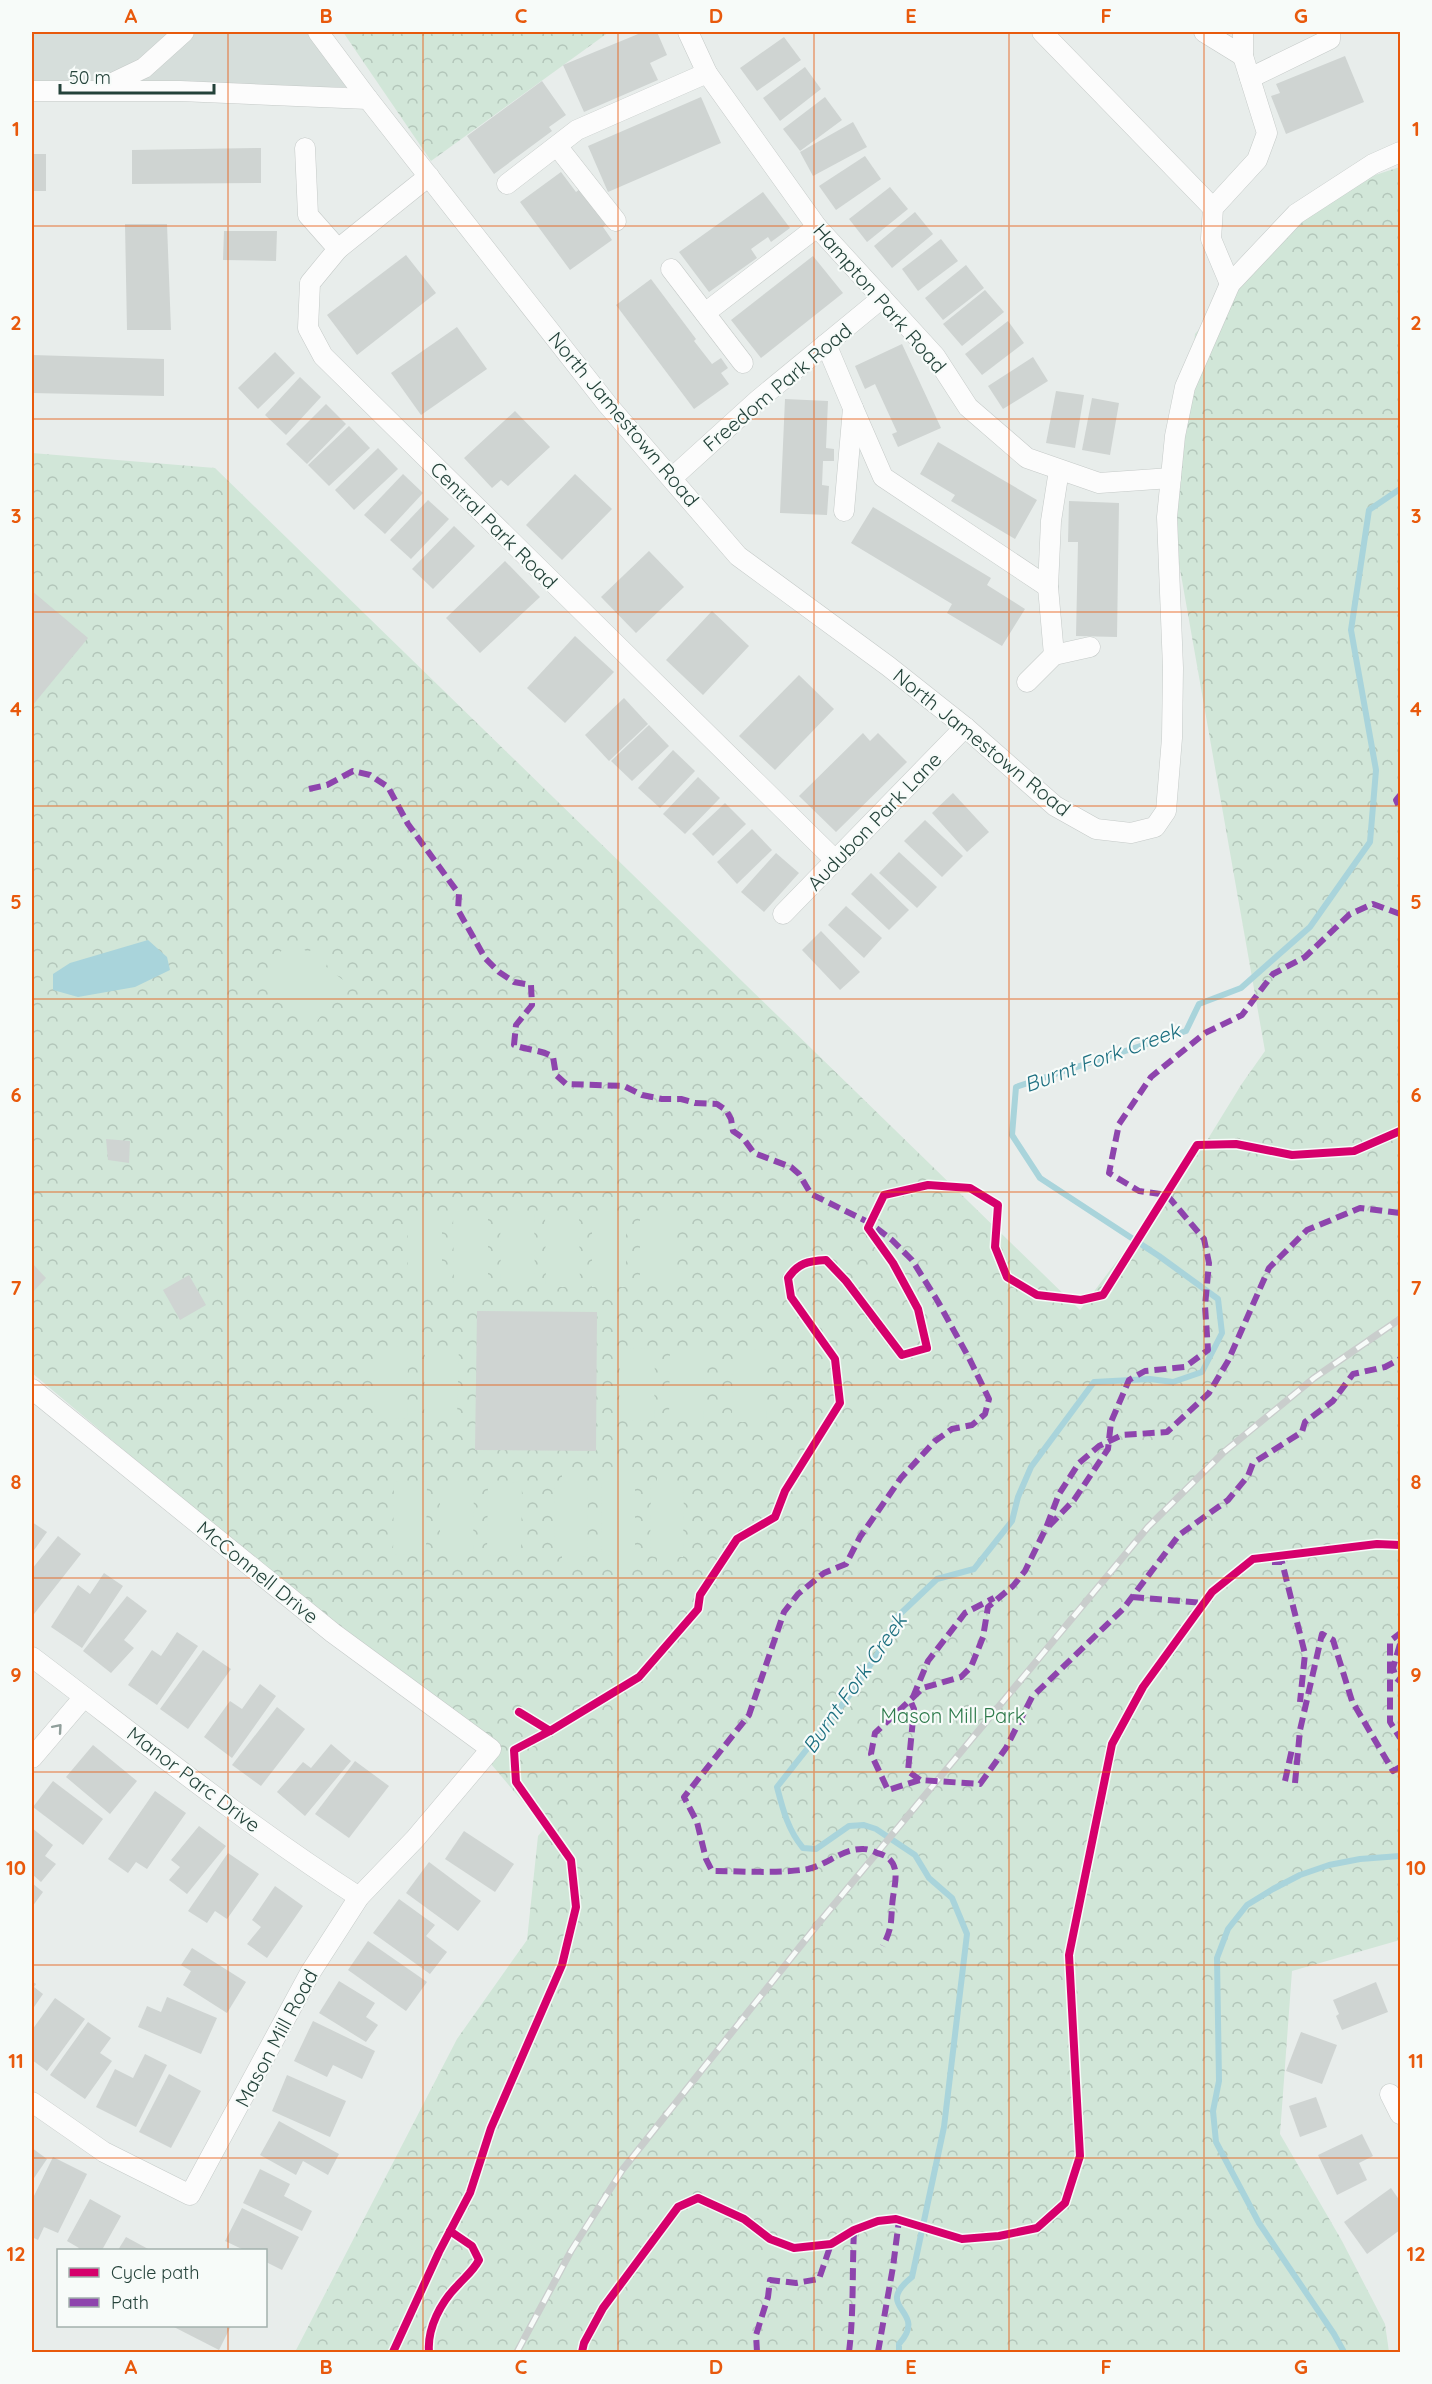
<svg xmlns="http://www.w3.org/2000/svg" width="1432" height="2384" font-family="Quicksand,sans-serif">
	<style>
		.built { fill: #d6dedb }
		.forest { fill: url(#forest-crowns) }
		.garden { fill: #d1e6d8 }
		.water { fill: #a9d4db }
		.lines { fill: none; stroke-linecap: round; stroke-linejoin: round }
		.stream { stroke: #a9d4db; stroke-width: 6 }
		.building { fill: #cfd4d2 }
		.street-casing { stroke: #c5cac8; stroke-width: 21 }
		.street { stroke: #fcfcfc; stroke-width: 20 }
		.rail-casing { stroke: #c9cdcc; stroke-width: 7 }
		.rail { stroke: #f7fbf9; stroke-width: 4.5; stroke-dasharray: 14; stroke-linecap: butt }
		.quiet { stroke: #8e44ad; stroke-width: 6; stroke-dasharray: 12 6; stroke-linecap: butt }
		.cycleway-casing { stroke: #f7fbf9; stroke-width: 11 }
		.cycleway { stroke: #d6006c; stroke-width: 8 }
		.oneway { stroke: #909f9b }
		.grid { fill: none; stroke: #e8590c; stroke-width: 1.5; stroke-opacity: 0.55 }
		.labels { text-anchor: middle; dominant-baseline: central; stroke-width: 4.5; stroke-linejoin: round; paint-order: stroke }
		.street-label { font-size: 20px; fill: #24423a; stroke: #f7fbf9 }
		.park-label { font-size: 20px; fill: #2d7a4b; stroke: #f7fbf9 }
		.water-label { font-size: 21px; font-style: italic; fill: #1c6f80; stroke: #f7fbf9 }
		.neatline { fill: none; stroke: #e8590c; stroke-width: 2 }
		.grid-label { font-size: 20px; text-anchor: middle; font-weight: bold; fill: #e8590c }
	</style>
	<defs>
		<pattern id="forest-crowns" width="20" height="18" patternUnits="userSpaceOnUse" patternTransform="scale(1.5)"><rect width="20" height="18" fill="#d1e6d8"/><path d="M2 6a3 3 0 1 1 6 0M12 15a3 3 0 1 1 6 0" fill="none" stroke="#b3c6ba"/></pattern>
	</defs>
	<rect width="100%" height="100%" fill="#e8edeb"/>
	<polygon class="built" points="32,32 315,32 360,87 32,88"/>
	<g class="forest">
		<polygon points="343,32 609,32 431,161"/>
		<polygon points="1400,167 1400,1940 1292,1971 1280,2134 1342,2241 1385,2324 1389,2352 295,2352 457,2039 527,1940 538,1836 545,1828 475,1745 32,1373 32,453 215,468 1080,1310 1203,1147 1241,1085 1265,1051 1174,535 1195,334 1276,237 1369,177"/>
	</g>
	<g class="garden">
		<polygon points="290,940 309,953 311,949 328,961 326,967 347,983 313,1026 258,980"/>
		<rect x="408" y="1211" width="34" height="74"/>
		<polygon points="500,1211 534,1211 535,1285 501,1285"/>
		<polygon points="488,1212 488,1286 454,1286 453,1212"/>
		<polygon points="674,1212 674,1286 640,1286 640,1213"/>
		<polygon points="579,1213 580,1287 546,1287 545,1214"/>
		<rect x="592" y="1214" width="34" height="73"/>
		<polygon points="375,1346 408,1347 407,1419 374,1418"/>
		<polygon points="425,1347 459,1347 457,1419 424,1419"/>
		<polygon points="620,1348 655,1349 654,1421 619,1420"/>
		<polygon points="670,1349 704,1349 703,1422 669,1421"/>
		<polygon points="733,1349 767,1350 766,1422 732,1422"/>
		<polygon points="562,1470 581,1470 581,1483 588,1483 587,1556 582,1557 581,1568 562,1568 562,1556 554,1556 555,1483 562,1483"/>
		<polygon points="657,1470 676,1470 676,1483 684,1484 683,1557 676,1557 676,1568 657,1568 657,1557 650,1556 651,1483 657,1483"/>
		<polygon points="609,1471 628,1471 628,1482 635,1483 635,1556 628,1556 628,1569 609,1568 609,1556 601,1555 602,1482 609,1482"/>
		<polygon points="394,1481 427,1482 426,1555 393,1554"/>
		<polygon points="488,1482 522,1483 521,1556 487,1555"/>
		<polygon points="440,1483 474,1483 473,1556 440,1556"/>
	</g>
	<polygon class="water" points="148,940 167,957 170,970 135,987 78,997 53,990 53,974 70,963"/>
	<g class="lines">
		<g class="stream">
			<path d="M899,2352V2344C930,2309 871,2310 912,2277L944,2127L967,1934L952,1898L929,1878L915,1855L876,1829L864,1825L849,1826L816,1849L803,1848C788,1830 783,1810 777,1787L852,1692L877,1655L898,1616L937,1579L974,1569L1012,1521L1018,1497L1031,1467L1094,1382L1150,1379L1173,1382L1202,1372L1222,1333L1218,1299L1159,1256L1040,1178L1012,1135L1016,1087L1186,1031L1199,1004L1241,988L1310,927L1370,842L1376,770L1351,630L1369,510L1400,489"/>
			<polyline points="1344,2352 1334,2334 1259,2223 1216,2142 1213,2111 1219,2081 1217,1958 1228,1929 1247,1905 1273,1889 1300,1875 1329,1865 1360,1859 1400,1856"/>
		</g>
	</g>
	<g class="building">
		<polygon points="643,32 657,32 667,55 650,63 658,80 584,112 563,65"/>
		<polygon points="784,37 801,60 757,91 740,68"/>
		<polygon points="1345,56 1364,102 1286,134 1271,96 1280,93 1276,84"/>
		<polygon points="805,67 821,89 780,121 763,98"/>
		<polygon points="542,81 566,115 549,127 552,131 494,174 467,136"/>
		<polygon points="701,97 721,143 608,192 588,146"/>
		<polygon points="825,97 842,120 800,151 783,129"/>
		<polygon points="853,122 867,147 813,176 800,152"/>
		<polygon points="261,148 261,183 132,184 132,150"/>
		<rect x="32" y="154" width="14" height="37"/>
		<polygon points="865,156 881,179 836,210 819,186"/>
		<polygon points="561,172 576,192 583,187 609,222 603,227 612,240 570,270 520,202"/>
		<polygon points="890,187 908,209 867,242 849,219"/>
		<polygon points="763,192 790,228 771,242 768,237 751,249 757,258 709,292 679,252"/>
		<polygon points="915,212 933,234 892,268 874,246"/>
		<polygon points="125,224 167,224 171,330 127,330"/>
		<polygon points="224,231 277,231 276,261 223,260"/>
		<polygon points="941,239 958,261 918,291 902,269"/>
		<polygon points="406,255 436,293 357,355 327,315"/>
		<polygon points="813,256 843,293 761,358 731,320"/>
		<polygon points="966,265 984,288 943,320 925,298"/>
		<polygon points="651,279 696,339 694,341 712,364 721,358 728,368 721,373 729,384 694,409 616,305"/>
		<polygon points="985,290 1004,312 962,346 943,324"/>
		<polygon points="1008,321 1024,343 982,375 965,354"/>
		<polygon points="457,327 487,369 421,415 391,373"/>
		<polygon points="902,344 941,428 898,447 892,434 897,432 875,384 865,389 855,366"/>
		<polygon points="275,352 295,373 258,409 238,388"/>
		<polygon points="32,355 164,359 164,396 32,393"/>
		<polygon points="1033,357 1048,381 1003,409 988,386"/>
		<polygon points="300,377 321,397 286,435 265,415"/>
		<polygon points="1056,391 1084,395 1075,448 1046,443"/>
		<polygon points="1092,398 1119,403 1110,455 1082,450"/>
		<polygon points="785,399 828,401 826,448 834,449 834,461 823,461 822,485 829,486 827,515 780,513"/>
		<polygon points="326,404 346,424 307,464 286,444"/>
		<polygon points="515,411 550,447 508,486 501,480 492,488 464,458"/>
		<polygon points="349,426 370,448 329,486 308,465"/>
		<polygon points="938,442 1037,500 1015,539 951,501 955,495 920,474"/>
		<polygon points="378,448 398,469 354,510 335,490"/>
		<polygon points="403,474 423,493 385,534 364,515"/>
		<polygon points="575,474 612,509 562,560 526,525"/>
		<polygon points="428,500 449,519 411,559 390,540"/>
		<polygon points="1069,501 1119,503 1117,637 1076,636 1078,542 1068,542"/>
		<polygon points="873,507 991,578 987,585 1025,609 1002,646 947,613 952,604 851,543"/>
		<polygon points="454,526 475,546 433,589 412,569"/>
		<polygon points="649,551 684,587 636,633 601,597"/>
		<polygon points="505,561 540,597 480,653 446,618"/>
		<polygon points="32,591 88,638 32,706"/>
		<polygon points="712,611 749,646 703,695 666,660"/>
		<polygon points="575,636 614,672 565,723 527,688"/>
		<polygon points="799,675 834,709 775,770 739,736"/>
		<polygon points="624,698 648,724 609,761 585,735"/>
		<polygon points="649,725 669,746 632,781 611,761"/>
		<polygon points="863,733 870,741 878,733 907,762 836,832 799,796"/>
		<polygon points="673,750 695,771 660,808 638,788"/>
		<polygon points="698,777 720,798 685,834 663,814"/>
		<polygon points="953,793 989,832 967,852 932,813"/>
		<polygon points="725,803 746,824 713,856 692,834"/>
		<polygon points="925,820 963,856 942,877 904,841"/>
		<polygon points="752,829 772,850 737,884 717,862"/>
		<polygon points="899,852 937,887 917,908 879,873"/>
		<polygon points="776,853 799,873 764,912 741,892"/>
		<polygon points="871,873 909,910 889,930 851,894"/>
		<polygon points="846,906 882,938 864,958 828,925"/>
		<polygon points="821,931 860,972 840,990 802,950"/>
		<polygon points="106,1139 130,1141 129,1163 108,1160"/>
		<polygon points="32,1263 46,1278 32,1293"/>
		<polygon points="189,1275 206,1305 180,1320 163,1290"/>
		<polygon points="477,1311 597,1312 596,1451 475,1450"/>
		<polygon points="32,1522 47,1532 32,1553"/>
		<polygon points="58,1536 81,1554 34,1614 32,1612 32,1569"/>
		<polygon points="104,1573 123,1586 82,1648 51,1627 78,1585 90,1594"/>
		<polygon points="127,1596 147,1611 124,1640 134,1648 111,1673 83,1651"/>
		<polygon points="177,1632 198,1646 157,1705 128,1685 152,1650 161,1656"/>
		<polygon points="203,1650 231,1669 188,1729 160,1709"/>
		<polygon points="260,1684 276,1696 232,1758 204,1737 230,1701 242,1709"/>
		<polygon points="277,1707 305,1729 261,1786 232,1765"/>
		<polygon points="331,1744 351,1761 305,1816 277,1792 303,1762 311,1768"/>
		<polygon points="93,1745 137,1781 110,1814 66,1777"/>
		<polygon points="355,1761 389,1786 349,1838 315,1814"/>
		<polygon points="53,1781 103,1819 83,1845 33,1807"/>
		<polygon points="155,1791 186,1813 147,1869 136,1862 128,1873 108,1859"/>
		<polygon points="199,1826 226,1846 187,1894 169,1880 180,1867 171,1860"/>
		<polygon points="32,1828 53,1845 45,1856 56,1864 41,1882 32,1874"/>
		<polygon points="464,1831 514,1864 495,1892 445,1859"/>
		<polygon points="228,1853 259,1874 227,1919 215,1911 207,1923 188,1911"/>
		<polygon points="429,1862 481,1901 458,1931 406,1893"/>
		<polygon points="32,1883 43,1892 32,1907"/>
		<polygon points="275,1886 303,1906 267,1958 247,1944 261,1927 252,1920"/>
		<polygon points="399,1899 435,1925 426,1936 447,1952 430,1974 373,1933"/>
		<polygon points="368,1941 427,1982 406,2011 348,1970"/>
		<polygon points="192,1948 246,1982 227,2013 183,1985 191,1971 181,1965"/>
		<polygon points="32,1981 36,1984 34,1987 43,1994 32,2010"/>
		<polygon points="339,1981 375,2003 366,2017 378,2025 366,2042 319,2013"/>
		<polygon points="1376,1982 1388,2012 1342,2030 1336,2016 1339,2014 1333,2000"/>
		<polygon points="167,1997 217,2018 201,2054 138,2027 147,2006 161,2012"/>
		<polygon points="55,1998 85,2019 47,2071 32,2060 32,2030"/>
		<polygon points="313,2021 375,2051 362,2079 333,2065 327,2077 294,2061"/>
		<polygon points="88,2022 111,2038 100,2053 112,2061 85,2099 50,2075"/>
		<polygon points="1301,2032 1337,2045 1322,2084 1286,2071"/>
		<polygon points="145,2054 167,2065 136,2127 96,2107 115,2069 133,2078"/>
		<polygon points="169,2074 201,2091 171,2148 139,2132"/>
		<polygon points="287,2075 346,2101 330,2137 272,2111"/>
		<polygon points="1316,2097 1327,2127 1300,2137 1289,2106"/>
		<polygon points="279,2121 339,2154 328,2175 303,2161 296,2175 260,2155"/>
		<polygon points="1362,2134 1373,2156 1359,2163 1367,2180 1337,2195 1318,2155"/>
		<polygon points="32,2148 47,2159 32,2181"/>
		<polygon points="53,2157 87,2174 58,2233 44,2227 38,2240 32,2237 32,2200"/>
		<polygon points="260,2169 290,2184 284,2196 312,2211 302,2231 243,2203"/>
		<polygon points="1391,2188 1400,2201 1400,2230 1367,2254 1344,2222"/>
		<polygon points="90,2199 121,2216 102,2250 77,2250 79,2248 67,2241"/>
		<polygon points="242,2208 299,2237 282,2270 266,2262 266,2250 244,2250 225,2241"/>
		<polygon points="126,2237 150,2250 118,2250"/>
		<polygon points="172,2326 231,2326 219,2350"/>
	</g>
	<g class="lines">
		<defs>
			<g id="street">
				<polyline points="318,32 368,99 607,404 738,556 888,666 965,727 1055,806 1096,829 1131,833 1155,827 1166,811 1172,738 1173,668 1167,517 1175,436 1185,387 1230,284 1296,214 1373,164 1400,152"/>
				<polyline points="688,32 707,73 817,227 935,356 968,407 1027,458 1099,483 1171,478"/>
				<polyline points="1042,32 1213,208"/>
				<polyline points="1204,32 1243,56"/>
				<polyline points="1250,78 1330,39 1330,32"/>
				<polyline points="100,89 144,68 184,32"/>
				<polyline points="32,91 180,91 368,99"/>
				<polyline points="557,146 616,221"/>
				<polyline points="305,148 308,215 338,249"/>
				<polyline points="429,176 338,249 310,283 308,328 323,356 835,860"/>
				<polyline points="507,184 577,130 707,73"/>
				<polyline points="671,269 743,363"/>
				<polyline points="1230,284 1211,239 1213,208 1257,160 1267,133 1243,56 1243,32"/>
				<polyline points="705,313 817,227"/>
				<polyline points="826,344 853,408 844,511"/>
				<polyline points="853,408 883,477 1048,587"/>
				<polyline points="672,478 758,400 882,298"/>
				<polyline points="1054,655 1048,587 1051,521 1059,470"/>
				<polyline points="1027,682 1054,655 1090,647"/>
				<polyline points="783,914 965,727"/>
				<polyline points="32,1389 333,1633 491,1749 415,1839 359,1897 310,1973 190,2195 104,2152 32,2102"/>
				<path d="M32,1657C139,1738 245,1824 359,1897"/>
				<polyline points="32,1758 84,1697"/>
				<polyline points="1390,2094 1400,2114"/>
			</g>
		</defs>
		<use href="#street" class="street-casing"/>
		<use href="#street" class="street"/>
		<defs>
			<polyline id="rail" points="517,2352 571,2251 623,2169 822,1919 1148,1527 1224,1452 1314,1378 1400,1319"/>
		</defs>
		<use href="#rail" class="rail-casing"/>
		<use href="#rail" class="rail"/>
		<g class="quiet">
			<path d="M309,789L327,785L353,771L370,775L388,787L408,824L459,894L458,910L485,958L499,972L514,982L531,985L532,1005L516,1025L514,1045C526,1050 543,1050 553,1057L556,1075L566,1084L624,1086L642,1095L662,1099H681L695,1103L717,1104L726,1110L731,1119L733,1131L743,1138L754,1153L791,1167L799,1174L811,1194L870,1223L892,1240L912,1260L937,1300L969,1358L989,1399L985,1414L972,1425L952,1429L935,1441L901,1478L860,1537L846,1564L824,1573L798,1594L784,1612L749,1715L684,1797L697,1822L706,1859L712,1871C743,1871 777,1874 808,1869C827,1865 843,1848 864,1849C868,1849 873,1851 877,1853C901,1859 896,1878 893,1897C890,1920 894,1924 883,1946"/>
			<polyline points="1400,795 1396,800 1400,809"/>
			<polyline points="1400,1213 1360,1208 1307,1230 1269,1268 1228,1361 1209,1393 1167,1432 1122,1435 1099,1446 1079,1463 1059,1494 1046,1528 1025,1571 1013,1586 988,1607 983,1637 971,1667 961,1677 923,1688 875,1733 871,1754 888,1790 920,1780 980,1784 1006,1748 1032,1697 1123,1609 1179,1535 1228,1500 1248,1476 1253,1463 1302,1432 1305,1422 1333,1401 1353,1374 1385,1367 1400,1359"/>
			<polyline points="1049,1526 1074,1500 1108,1449 1111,1422 1129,1380 1145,1371 1185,1367 1208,1350 1205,1306 1209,1263 1204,1239 1167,1195 1139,1191 1109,1173 1119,1124 1151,1077 1205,1033 1242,1015 1273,974 1305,957 1350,914 1373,904 1400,914"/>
			<polyline points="1272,1562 1282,1562 1305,1654 1300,1702"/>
			<polyline points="1132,1597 1204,1603"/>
			<polyline points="1400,1638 1399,1634 1390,1641 1390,1722 1400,1738"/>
			<polyline points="1400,1644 1393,1668 1396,1678 1400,1681"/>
			<polyline points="920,1780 908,1771 914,1709 911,1702 913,1697 928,1661 965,1613 994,1598"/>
			<polyline points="1285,1781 1292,1749"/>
			<polyline points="1295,1783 1300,1730 1322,1634 1333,1640 1352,1701 1393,1771 1400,1767"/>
			<polyline points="757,2352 756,2335 768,2297 770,2280 796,2283 819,2279 831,2244"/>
			<path d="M849,2352C854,2312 852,2271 854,2230"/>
			<polyline points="878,2352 893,2267 899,2220"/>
		</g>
		<defs>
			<g id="cycleway">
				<path d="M519,1712L550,1731L639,1677L698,1609L700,1595L737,1539L775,1517L785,1491L840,1403L835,1359L791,1297L788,1278C798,1263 808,1261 826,1260L846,1281L902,1355L927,1348L918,1309L893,1263L868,1228L884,1195L928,1185L970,1188L998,1205L995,1247L1007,1277L1037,1295L1081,1300L1103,1295L1197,1145L1236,1144L1292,1155L1354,1151L1400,1131"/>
				<polyline points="393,2352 439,2252 470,2193 491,2128 562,1965 576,1907 571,1860 516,1782 514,1750 550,1731"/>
				<path d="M429,2352C427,2328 441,2302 458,2285C466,2276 473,2271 479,2260L472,2246L450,2231"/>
				<polyline points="582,2352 584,2343 603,2308 678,2207 698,2198 744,2219 770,2239 794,2248 831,2244 854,2230 878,2221 896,2219 962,2239 999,2236 1037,2228 1065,2203 1080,2156 1069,1955 1112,1744 1143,1687 1212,1592 1253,1559 1377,1544 1400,1545"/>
			</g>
		</defs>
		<use href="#cycleway" class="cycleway-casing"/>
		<use href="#cycleway" class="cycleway"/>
	</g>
	<defs><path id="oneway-chevron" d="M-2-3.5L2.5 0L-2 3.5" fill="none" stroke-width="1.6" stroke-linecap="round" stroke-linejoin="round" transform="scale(1.5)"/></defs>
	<use class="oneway" href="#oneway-chevron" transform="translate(58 1728) rotate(-49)"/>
	<path class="grid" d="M228,32V2250M423,32V2352M618,32V2352M814,32V2352M1009,32V2352M1204,32V2352M32,226H1400M32,419H1400M32,612H1400M32,806H1400M32,999H1400M32,1192H1400M32,1385H1400M32,1578H1400M32,1772H1400M32,1965H1400M32,2158H1400M228,2326V2352"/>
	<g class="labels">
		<g class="street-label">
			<text transform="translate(880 298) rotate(49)">Hampton Park Road</text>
			<text transform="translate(777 387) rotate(-40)">Freedom Park Road</text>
			<text transform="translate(624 419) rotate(50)">North Jamestown Road</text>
			<text transform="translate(494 525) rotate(45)">Central Park Road</text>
			<text transform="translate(982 742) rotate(39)">North Jamestown Road</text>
			<text transform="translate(874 821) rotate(-46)">Audubon Park Lane</text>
			<text transform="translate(258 1572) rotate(39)">McConnell Drive</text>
			<text transform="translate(194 1779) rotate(37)">Manor Parc Drive</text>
			<text transform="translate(276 2038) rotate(-62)">Mason Mill Road</text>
		</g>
		<g class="park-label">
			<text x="953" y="1715">Mason Mill Park</text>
		</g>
		<g class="water-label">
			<text transform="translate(1102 1057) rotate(-20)">Burnt Fork Creek</text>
			<text transform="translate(854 1683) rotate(-55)">Burnt Fork Creek</text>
		</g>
	</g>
	<rect width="1432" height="2384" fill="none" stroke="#f7fbf9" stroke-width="66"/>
	<rect x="57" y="2249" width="210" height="78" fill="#f7fbf9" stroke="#a3b1ad" stroke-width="1.5"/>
	<rect x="69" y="2268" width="30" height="9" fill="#d6006c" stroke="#a3b1ad" stroke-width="1.5"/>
	<text x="111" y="2279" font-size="18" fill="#24423a">Cycle path</text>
	<rect x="69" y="2298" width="30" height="9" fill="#8e44ad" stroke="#a3b1ad" stroke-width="1.5"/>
	<text x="111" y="2309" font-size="18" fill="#24423a">Path</text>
	<path d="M60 84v9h154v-9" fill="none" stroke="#24423a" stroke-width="3"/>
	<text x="69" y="84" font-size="18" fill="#24423a" stroke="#f7fbf9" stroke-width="4.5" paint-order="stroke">50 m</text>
	<rect x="33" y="33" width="1366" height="2318" class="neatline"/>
	<g class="grid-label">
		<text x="131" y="23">A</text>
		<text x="326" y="23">B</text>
		<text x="521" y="23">C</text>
		<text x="716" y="23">D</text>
		<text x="911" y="23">E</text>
		<text x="1106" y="23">F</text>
		<text x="1301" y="23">G</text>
		<text x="16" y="136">1</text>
		<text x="1416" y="136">1</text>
		<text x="16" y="330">2</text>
		<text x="1416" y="330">2</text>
		<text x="16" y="523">3</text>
		<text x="1416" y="523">3</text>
		<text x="16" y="716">4</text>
		<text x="1416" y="716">4</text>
		<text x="16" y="909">5</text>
		<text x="1416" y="909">5</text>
		<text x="16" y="1102">6</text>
		<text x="1416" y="1102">6</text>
		<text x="16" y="1295">7</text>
		<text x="1416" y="1295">7</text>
		<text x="16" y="1489">8</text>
		<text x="1416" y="1489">8</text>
		<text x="16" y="1682">9</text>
		<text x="1416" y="1682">9</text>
		<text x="16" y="1875">10</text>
		<text x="1416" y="1875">10</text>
		<text x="16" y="2068">11</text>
		<text x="1416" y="2068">11</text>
		<text x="16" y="2261">12</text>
		<text x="1416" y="2261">12</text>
		<text x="131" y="2374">A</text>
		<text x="326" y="2374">B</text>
		<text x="521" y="2374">C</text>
		<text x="716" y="2374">D</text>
		<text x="911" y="2374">E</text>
		<text x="1106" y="2374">F</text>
		<text x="1301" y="2374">G</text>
	</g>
</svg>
